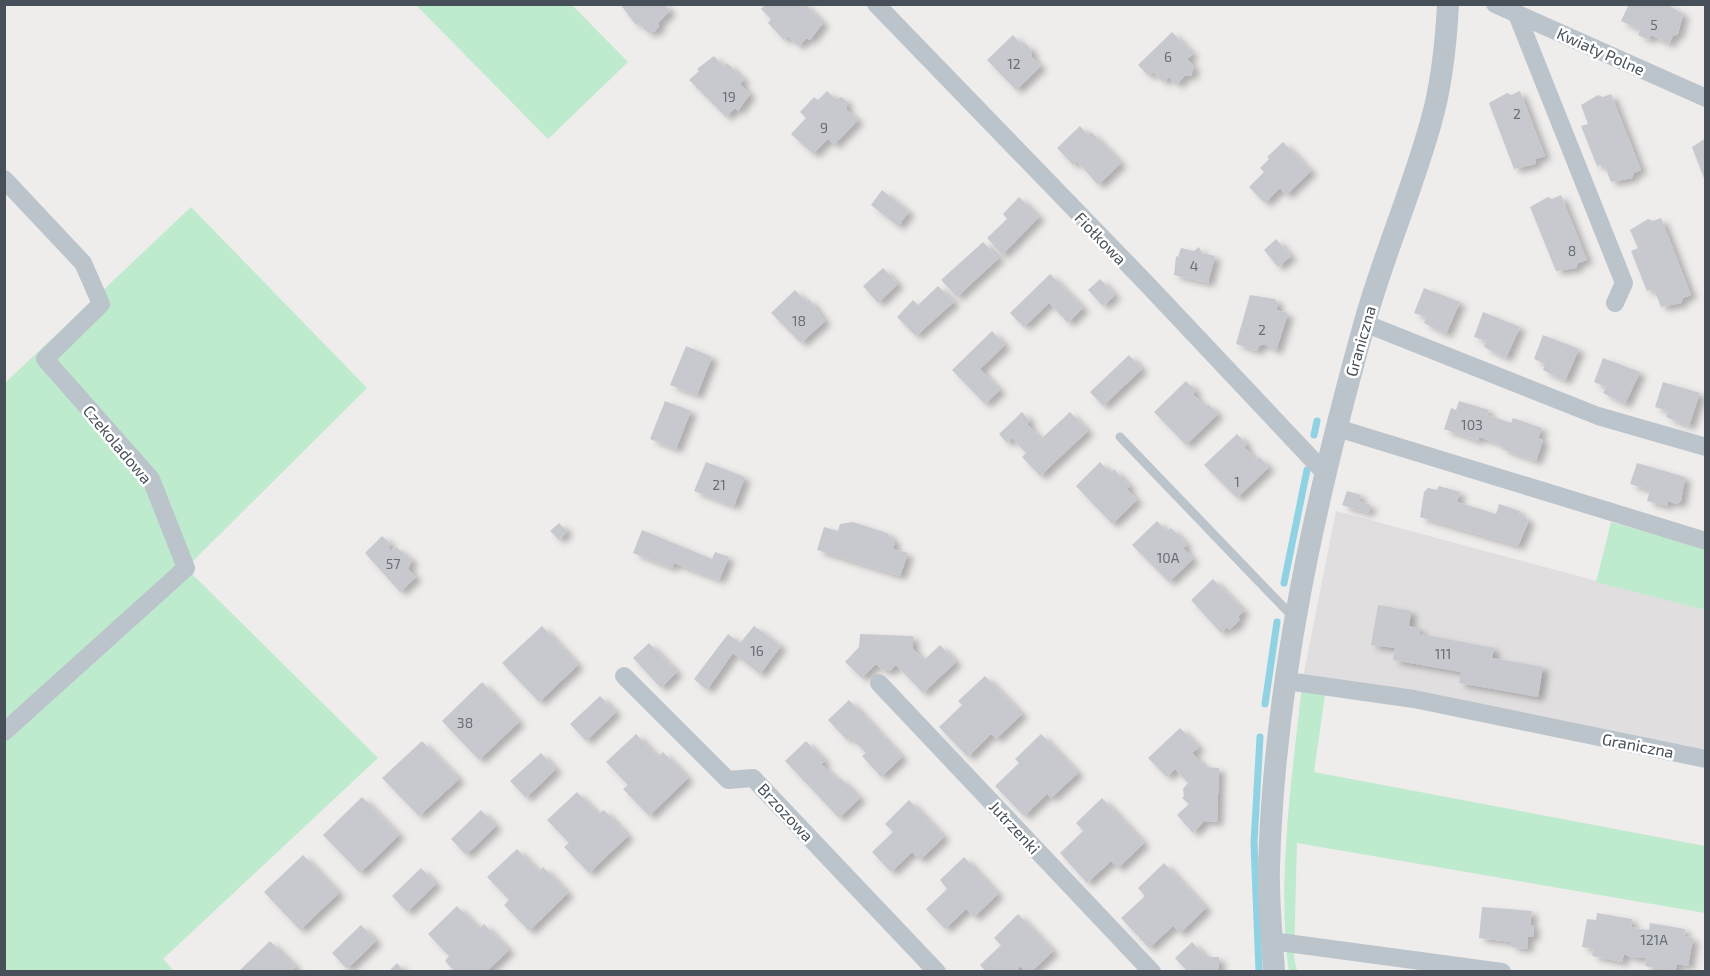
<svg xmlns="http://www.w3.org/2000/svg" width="1710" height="976" font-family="'Exo 2',sans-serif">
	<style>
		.education { fill: #e0dede }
		.green { fill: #beeace }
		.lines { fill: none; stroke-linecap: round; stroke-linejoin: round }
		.stream { stroke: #8fd2e3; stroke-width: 7 }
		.building { fill: #c7c9cf; filter: url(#shadow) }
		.service { stroke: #bcc4cb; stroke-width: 9 }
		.minor { stroke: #bcc4cb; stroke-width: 18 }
		.tertiary { stroke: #bcc4cb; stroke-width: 22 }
		.labels { text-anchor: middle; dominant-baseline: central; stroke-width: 5; stroke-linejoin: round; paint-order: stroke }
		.number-label { font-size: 14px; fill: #676e76 }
		.street-label { font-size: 16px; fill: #475058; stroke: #fff }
	</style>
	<defs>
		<filter id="shadow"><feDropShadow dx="6" dy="4" stdDeviation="3" flood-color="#0004"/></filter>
	</defs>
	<rect width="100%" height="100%" fill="#efecec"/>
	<polygon class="education" points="1336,511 1705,610 1705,750 1303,677"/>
	<g class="green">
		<polygon points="416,5 572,5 628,62 548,139"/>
		<polygon points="191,207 367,388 186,568 378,758 163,959 174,971 5,972 5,383"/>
		<polygon points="1611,522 1705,549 1705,610 1596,582"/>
		<path d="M1303,677L1325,695L1314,772L1705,846V913L1297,843L1294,957L1297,971L1289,972C1276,880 1293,770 1303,677Z"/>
	</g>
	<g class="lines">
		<g class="stream">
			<polyline points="1314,435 1317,421"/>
			<polyline points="1284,583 1307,470"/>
			<polyline points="1265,704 1277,622"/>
			<polyline points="1259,972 1254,843 1260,737"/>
		</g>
	</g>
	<g class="building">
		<polygon points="620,4 664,4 670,11 659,22 659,27 655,31 648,33 639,23 636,25"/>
		<polygon points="766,4 805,4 823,23 810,40 807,38 798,46 788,36 784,40 768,23 771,19 761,9"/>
		<polygon points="1629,4 1666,4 1683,14 1678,34 1673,36 1669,44 1651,35 1649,40 1638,35 1640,30 1621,21"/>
		<polygon points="1172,32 1193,54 1187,59 1194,67 1191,76 1186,75 1176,85 1169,77 1163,82 1153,72 1149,76 1138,65"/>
		<polygon points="1013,35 1022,45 1027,45 1032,51 1031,56 1041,66 1016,90 987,60"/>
		<polygon points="714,56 724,67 727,63 744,80 740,84 750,94 738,111 735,108 726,117 689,80 699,71 697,69"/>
		<polygon points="827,91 835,99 842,97 847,102 846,109 858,120 834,145 828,139 813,154 791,134 806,118 800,112 814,97 818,100"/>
		<polygon points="1520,91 1545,156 1536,159 1535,164 1514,169 1489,103 1507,93 1511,95"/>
		<polygon points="1611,94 1641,170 1634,173 1632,178 1611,182 1604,164 1597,166 1581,126 1588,124 1581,105 1598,95 1603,97"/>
		<polygon points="1080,126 1088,135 1091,132 1121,163 1098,185 1077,161 1073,165 1057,148"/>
		<polygon points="1706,138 1706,181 1705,181 1692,147"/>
		<polygon points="1283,142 1311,171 1286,195 1280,188 1265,203 1249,187 1264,172 1260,168 1269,159 1267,157"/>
		<polygon points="882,190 909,212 898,226 871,205"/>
		<polygon points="1561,195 1587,260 1578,263 1576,268 1556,271 1530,207 1548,197 1552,199"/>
		<polygon points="1019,197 1039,217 1002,255 987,238 1007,219 1003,214"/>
		<polygon points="1661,218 1691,295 1683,298 1681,303 1661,307 1654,289 1647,291 1631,251 1638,248 1630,230 1648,219 1653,221"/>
		<polygon points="1276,239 1291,256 1278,267 1264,250"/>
		<polygon points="983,242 999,258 957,297 941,280"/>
		<polygon points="1199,247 1202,253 1215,256 1208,283 1174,275 1176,256 1178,257 1181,248 1194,251"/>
		<polygon points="883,268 898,284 878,303 863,286"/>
		<polygon points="1050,274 1083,308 1068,323 1049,303 1024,327 1010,313"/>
		<polygon points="1100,279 1115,295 1103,306 1088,290"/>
		<polygon points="938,286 954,302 916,336 897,317 913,300 918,305"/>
		<polygon points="1424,288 1460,302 1446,334 1424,323 1426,317 1414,313"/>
		<polygon points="795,290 806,302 809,299 825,321 801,343 771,313"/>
		<polygon points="1250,295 1275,299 1278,304 1276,310 1288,313 1276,351 1264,344 1259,346 1257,351 1236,344"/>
		<polygon points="1483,312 1520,327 1506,358 1484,347 1486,341 1474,337"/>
		<polygon points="992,331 1005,345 980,369 1000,390 985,404 952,370"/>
		<polygon points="1543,335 1579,349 1565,381 1543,370 1545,364 1534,359"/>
		<polygon points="686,346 712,357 697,395 670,385"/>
		<polygon points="1129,355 1142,369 1103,406 1090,392"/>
		<polygon points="1603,358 1640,372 1625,404 1603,393 1606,387 1594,382"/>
		<polygon points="1186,381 1196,391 1193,394 1206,407 1208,404 1218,414 1186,445 1154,412"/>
		<polygon points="1663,382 1700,393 1689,426 1666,417 1668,411 1655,407"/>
		<polygon points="665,401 691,411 676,449 650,439"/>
		<polygon points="1459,401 1489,410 1487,415 1511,423 1513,418 1542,428 1538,438 1543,440 1536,461 1502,449 1503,446 1492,441 1479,437 1478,441 1444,429 1451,408 1456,410"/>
		<polygon points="1022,412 1030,421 1027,424 1041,439 1070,412 1088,431 1040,476 1022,457 1026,453 1012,438 1007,443 999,434"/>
		<polygon points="1237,434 1247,444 1244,447 1257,460 1259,457 1269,467 1237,498 1204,465"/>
		<polygon points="706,462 745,477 734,506 694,491"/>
		<polygon points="1100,462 1111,473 1114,469 1122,478 1130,486 1127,489 1137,500 1112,524 1076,486"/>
		<polygon points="1637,463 1685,477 1681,501 1677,504 1668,501 1667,506 1647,501 1650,490 1630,484"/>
		<polygon points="1439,486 1460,492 1457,502 1496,514 1499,504 1520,511 1519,515 1527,518 1528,523 1518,546 1420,517 1424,492 1428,488 1437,490"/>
		<polygon points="1347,491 1361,495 1359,501 1371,505 1368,513 1342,505"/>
		<polygon points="1157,521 1167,531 1171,528 1179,536 1187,545 1183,548 1193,559 1169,582 1132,545"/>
		<polygon points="853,522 887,533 895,542 893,549 908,553 900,576 817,550 824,527 838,531 840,524"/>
		<polygon points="559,523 567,531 559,540 550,531"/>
		<polygon points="642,530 712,559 715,552 729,557 719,580 674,563 672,568 633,553"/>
		<polygon points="382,536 391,544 388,547 391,551 396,547 412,560 408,569 416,577 400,592 365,553"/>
		<polygon points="1213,579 1244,611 1238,617 1240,620 1229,630 1227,627 1221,633 1191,600"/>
		<polygon points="1378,605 1411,611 1409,626 1420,629 1420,634 1494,648 1492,658 1543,667 1538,697 1459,683 1461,672 1393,660 1395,648 1371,645"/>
		<polygon points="542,626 578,665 539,702 502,663"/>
		<polygon points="754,626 781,646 760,674 733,653 707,690 694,679 728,634 740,643"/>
		<polygon points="860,634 913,636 913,649 924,660 940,645 956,662 923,693 896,665 890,671 882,670 876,664 862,678 845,662 859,647"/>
		<polygon points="649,643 677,672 661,688 633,658"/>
		<polygon points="985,676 1022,714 996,739 991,734 968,757 939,727 962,705 958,701"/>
		<polygon points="482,682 519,722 479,760 442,721"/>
		<polygon points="600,696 616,712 586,741 570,724"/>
		<polygon points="849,700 902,757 881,777 862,756 866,753 850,737 847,740 828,720"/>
		<polygon points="1180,728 1199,747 1192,753 1205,767 1219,768 1217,822 1204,821 1193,833 1177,815 1189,804 1182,798 1184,796 1183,789 1188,783 1175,769 1167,777 1148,758"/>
		<polygon points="636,734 658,757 663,752 688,778 649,816 623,789 628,785 606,762"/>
		<polygon points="1041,734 1078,773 1051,798 1047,794 1024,816 995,786 1019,763 1015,759"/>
		<polygon points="422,741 459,779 419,816 382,778"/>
		<polygon points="806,741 825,761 821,764 838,780 840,778 860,798 839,818 785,761"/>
		<polygon points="541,753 556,769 526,798 510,781"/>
		<polygon points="577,792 598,814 604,810 628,836 589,873 564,847 569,843 547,820"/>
		<polygon points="362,797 399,835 360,873 323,835"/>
		<polygon points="1102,798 1144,843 1118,868 1111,861 1087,883 1060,853 1083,831 1076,823"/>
		<polygon points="909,800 944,837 920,860 912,852 891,872 872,852 893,832 885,824"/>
		<polygon points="481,810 496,826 466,855 451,839"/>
		<polygon points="517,849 539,872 543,867 568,893 529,931 504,905 509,900 487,877"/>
		<polygon points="303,855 339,893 300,930 264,892"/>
		<polygon points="964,857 998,894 974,917 966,909 945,929 926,909 947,889 940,880"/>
		<polygon points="1164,863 1206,908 1180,933 1173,926 1149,948 1121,918 1145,896 1138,888"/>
		<polygon points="421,868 436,884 407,912 392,896"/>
		<polygon points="457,906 479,929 484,924 509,950 486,972 455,972 445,961 449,956 428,934"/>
		<polygon points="1482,907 1532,911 1530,925 1534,925 1533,937 1528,937 1527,949 1511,947 1512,942 1479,938"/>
		<polygon points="1597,913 1632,919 1631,927 1641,929 1649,930 1650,923 1685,929 1684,936 1693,938 1688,966 1677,964 1675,972 1645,966 1646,958 1633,958 1624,954 1622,962 1592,956 1593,949 1582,947 1587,919 1596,920"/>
		<polygon points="1018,914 1053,951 1031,972 1026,972 1021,966 1015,972 986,972 980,965 1001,945 994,938"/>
		<polygon points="361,925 376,941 347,969 332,953"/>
		<polygon points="270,941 296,967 291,972 238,972"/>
		<polygon points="1192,942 1206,957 1219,957 1219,972 1188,972 1175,958"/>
		<polygon points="397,963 405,972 388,972"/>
	</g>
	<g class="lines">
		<polyline class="service" points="1120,437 1293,617"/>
		<g class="minor">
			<polyline points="876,4 1146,283 1325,473"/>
			<polyline points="1495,4 1706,98"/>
			<polyline points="1516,12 1624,283 1615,303"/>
			<polyline points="4,179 83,263 101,304 45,359 151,479 186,568 4,732"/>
			<polyline points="1364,323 1598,416 1706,447"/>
			<polyline points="1337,428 1706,541"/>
			<polyline points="624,676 728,780 753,778 937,972"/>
			<polyline points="1287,681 1414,699 1706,759"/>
			<polyline points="879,683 1152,972"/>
			<polyline points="1272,941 1502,972"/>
		</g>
		<path class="tertiary" d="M1274,972C1272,937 1268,902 1269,867C1274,684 1315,501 1364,325C1383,256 1412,191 1431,122C1442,84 1446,44 1448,4"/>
	</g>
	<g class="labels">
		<g class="number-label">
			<text x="1654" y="24">5</text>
			<text x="1168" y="56">6</text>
			<text x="1014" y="63">12</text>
			<text x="729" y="96">19</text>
			<text x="1517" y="113">2</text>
			<text x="824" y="127">9</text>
			<text x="1572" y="250">8</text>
			<text x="1194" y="265">4</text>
			<text x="799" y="320">18</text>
			<text x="1262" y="329">2</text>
			<text x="1472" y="424">103</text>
			<text x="1237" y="481">1</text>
			<text x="719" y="484">21</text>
			<text x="1168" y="557">10A</text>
			<text x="393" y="563">57</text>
			<text x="757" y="650">16</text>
			<text x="1443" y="653">111</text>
			<text x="465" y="722">38</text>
			<text x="1654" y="939">121A</text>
		</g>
		<g class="street-label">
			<text transform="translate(1601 51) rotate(24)">Kwiaty Polne</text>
			<text transform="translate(1101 238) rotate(46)">Fiołkowa</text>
			<text transform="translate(1360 341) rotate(-74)">Graniczna</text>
			<text transform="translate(118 444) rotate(50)">Czekoladowa</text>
			<text transform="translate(1638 745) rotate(11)">Graniczna</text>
			<text transform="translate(786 812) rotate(47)">Brzozowa</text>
			<text transform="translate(1015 827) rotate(47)">Jutrzenki</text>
		</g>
	</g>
	<rect width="1710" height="976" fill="none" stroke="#475058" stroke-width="12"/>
</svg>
